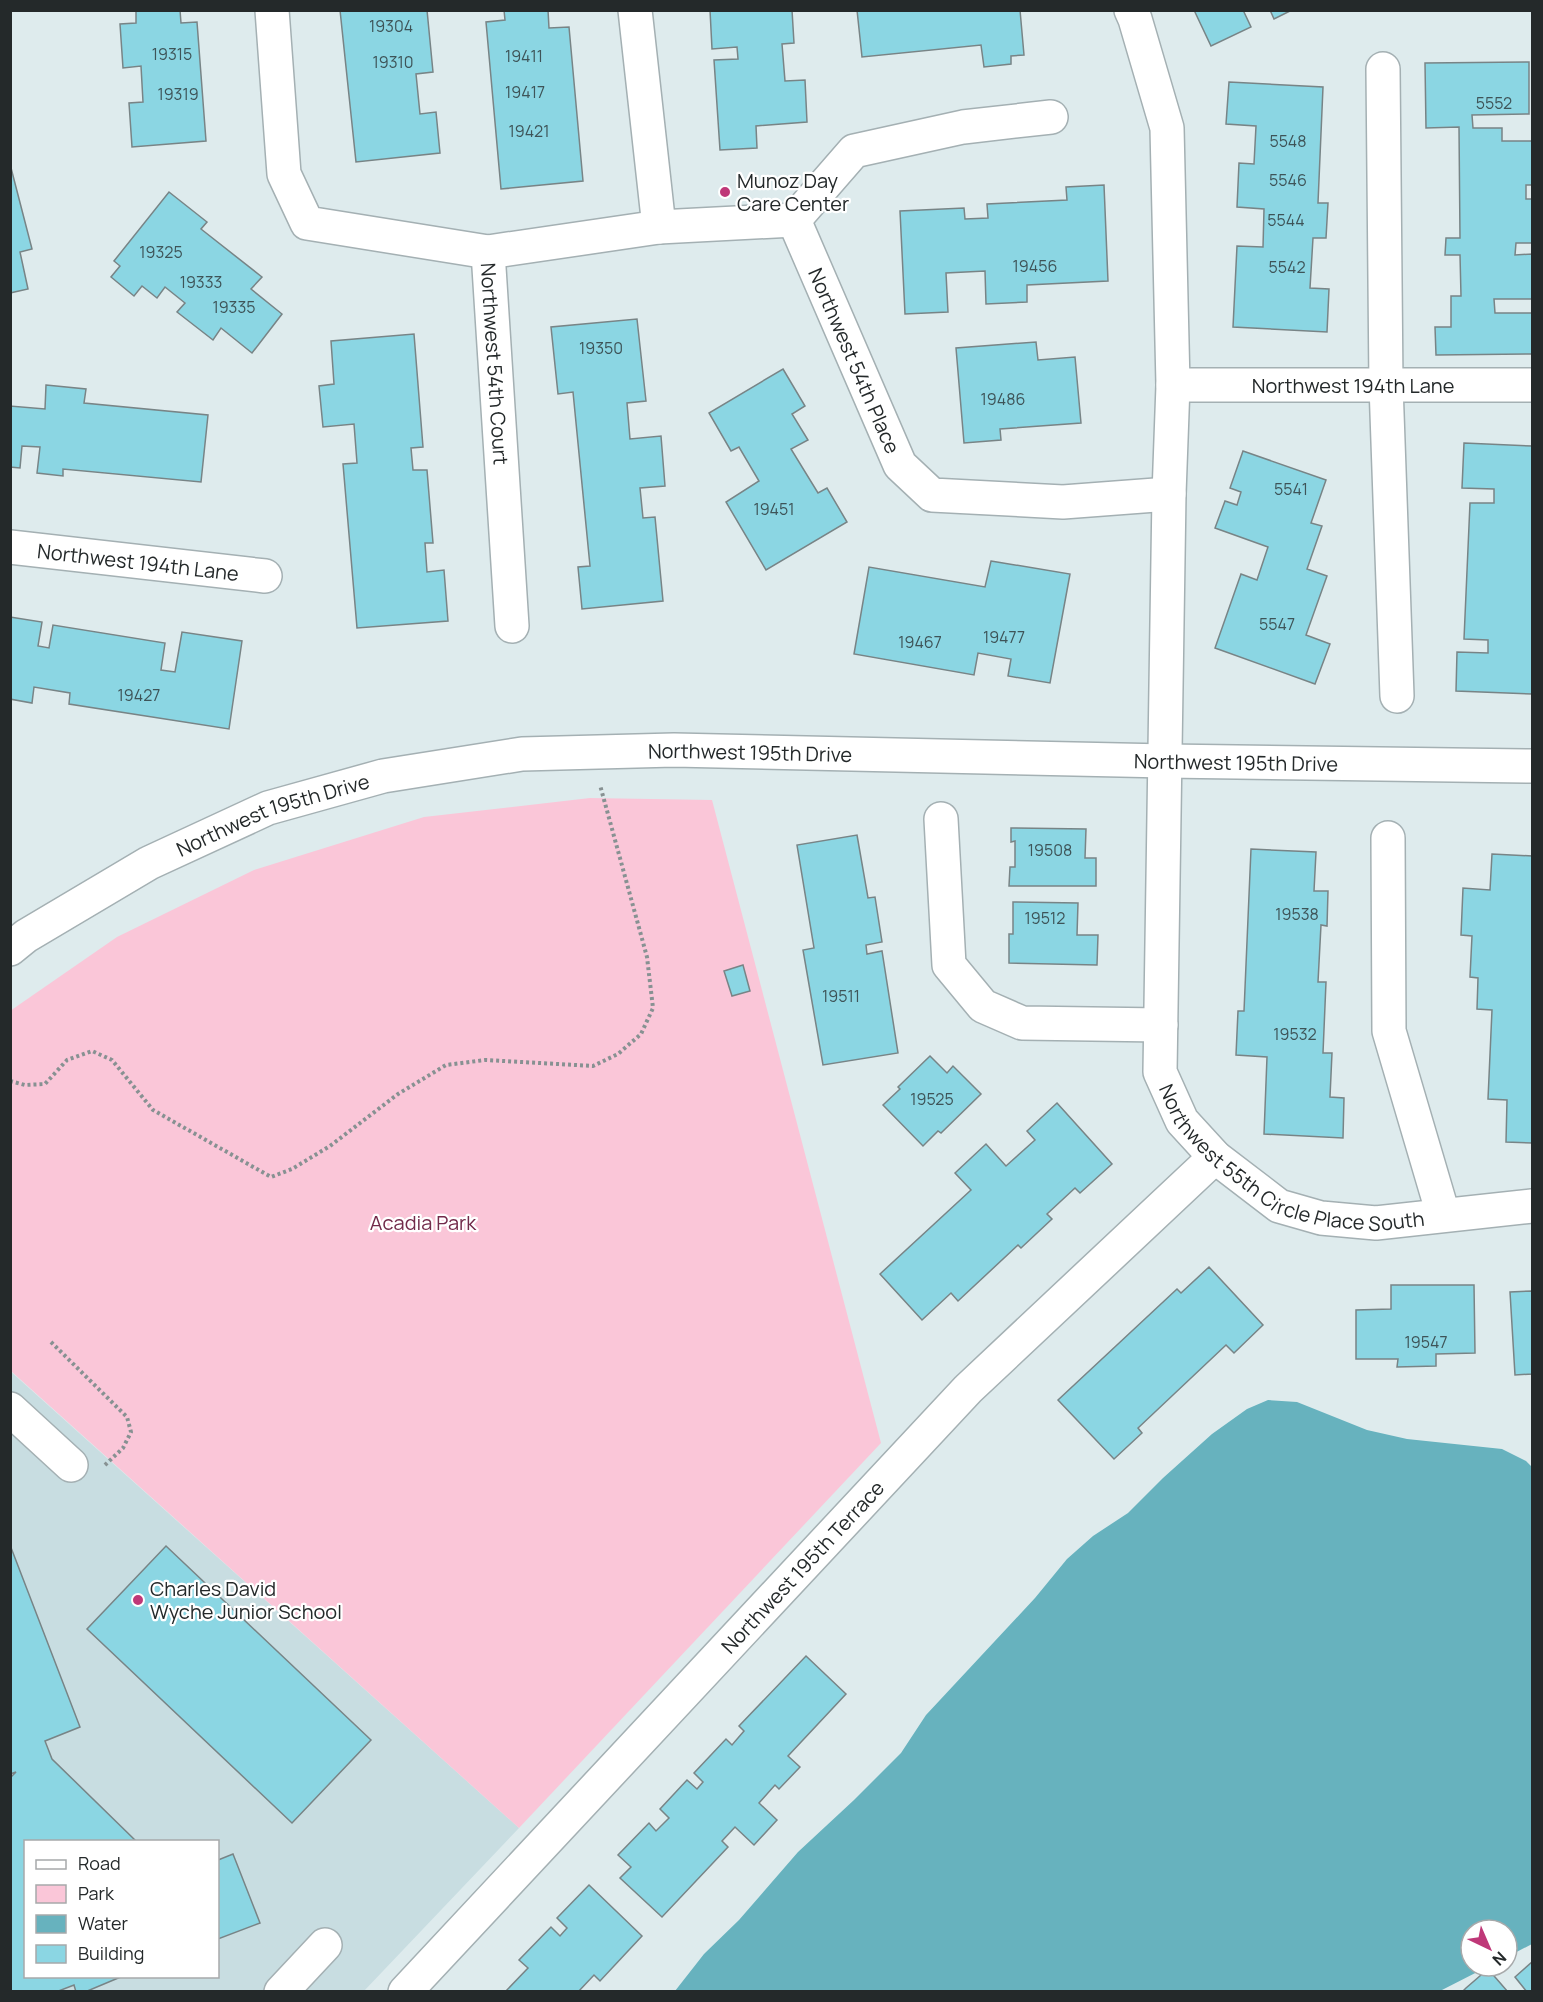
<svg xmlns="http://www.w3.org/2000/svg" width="1543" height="2002" font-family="Manrope,sans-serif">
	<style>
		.built { fill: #c8dde1; fill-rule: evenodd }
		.green { fill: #fac6d8 }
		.water { fill: #67b2be }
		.building { fill: #8bd6e3; stroke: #788486; stroke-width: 1.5 }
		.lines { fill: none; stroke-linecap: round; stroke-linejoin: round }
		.minor-casing { stroke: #a4b0b3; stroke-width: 36 }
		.path { stroke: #879192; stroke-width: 4; stroke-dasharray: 3 3; stroke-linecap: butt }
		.minor { stroke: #fff; stroke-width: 33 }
		.poi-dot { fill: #bf3878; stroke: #fff; stroke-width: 2 }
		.labels { text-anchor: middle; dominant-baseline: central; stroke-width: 4.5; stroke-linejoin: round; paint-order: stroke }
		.number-label { font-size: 16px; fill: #3e5458 }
		.poi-label { font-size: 20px; fill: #24292a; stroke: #fff; text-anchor: start }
		.street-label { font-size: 20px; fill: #24292a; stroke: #fff }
		.park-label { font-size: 20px; fill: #722a4a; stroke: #fff }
	</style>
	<rect width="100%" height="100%" fill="#deebed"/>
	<path class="built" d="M10,1371L519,1828L364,1991H11ZM26,1842H218V1976H26Z"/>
	<polygon class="green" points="590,798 712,800 881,1443 519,1828 11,1371 10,1011 117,937 254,870 424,817"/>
	<polygon class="water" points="1268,1400 1297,1402 1367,1430 1407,1439 1502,1449 1526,1461 1532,1467 1532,1944 1507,1957 1507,1930 1471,1930 1471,1966 1489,1966 1440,1991 675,1991 704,1954 739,1920 798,1852 854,1800 901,1753 926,1715 1035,1598 1067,1559 1093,1536 1128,1513 1163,1478 1212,1434 1247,1409"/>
	<g class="building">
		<polygon points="136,10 180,10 181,23 197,22 206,141 132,147 129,103 143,102 141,66 123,68 120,24 136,23"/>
		<polygon points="340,10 427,10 433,72 416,74 420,114 436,112 440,153 356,162"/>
		<polygon points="504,10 548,10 549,28 569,27 583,181 501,189 486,22 505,20"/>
		<polygon points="710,10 792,10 794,43 782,44 785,81 805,80 807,122 756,126 757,148 720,150 714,60 738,59 737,47 712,49"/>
		<polygon points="857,10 1020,10 1024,55 1011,56 1011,64 984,67 981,45 862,57"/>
		<polygon points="1194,10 1243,10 1251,27 1211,46"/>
		<polygon points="1270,10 1292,10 1274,19"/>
		<polygon points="1529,62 1529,114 1472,115 1473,128 1502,128 1502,141 1532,141 1532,185 1526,185 1526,199 1532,199 1532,243 1516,243 1515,255 1532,254 1532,299 1494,299 1495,313 1532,313 1532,354 1436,355 1435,327 1451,327 1451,296 1461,296 1460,255 1445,255 1446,238 1460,238 1459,127 1426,128 1425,63"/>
		<polygon points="1229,82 1323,87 1318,203 1328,203 1326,238 1313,238 1310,288 1329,289 1327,332 1233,327 1237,246 1263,247 1264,209 1237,207 1239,163 1254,164 1256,126 1226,124"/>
		<polygon points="10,164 32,249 20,252 28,289 10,293"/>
		<polygon points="1104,185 1108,281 1027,285 1027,302 986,304 985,271 946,273 948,312 905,314 900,211 964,208 965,219 988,218 987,204 1067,200 1066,187"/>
		<polygon points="169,192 207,222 201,229 262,277 251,289 282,314 252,353 221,328 213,340 177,312 185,303 165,287 157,298 142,286 134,296 111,277 120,266 114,261"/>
		<polygon points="637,319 646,401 627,403 630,439 661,436 665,486 640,488 643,518 655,517 663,601 582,609 578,567 590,566 573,392 558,394 551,327"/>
		<polygon points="414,334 423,447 411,448 413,470 427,470 433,543 425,543 427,572 444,570 448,621 357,628 343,464 357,463 354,424 323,427 319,386 334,384 331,341"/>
		<polygon points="1036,342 1038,360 1075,357 1081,423 1000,429 1001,440 964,443 956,348"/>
		<polygon points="783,369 805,406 792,414 808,440 791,449 818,493 827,488 847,522 766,570 726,502 759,481 739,447 731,451 709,413"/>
		<polygon points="46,385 86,389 84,403 208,415 201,482 63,469 63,476 37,473 40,447 22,446 20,468 10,467 10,406 45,409"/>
		<polygon points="1464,443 1532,446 1532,694 1456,691 1457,652 1488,653 1488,640 1464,639 1470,503 1494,503 1494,489 1462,488"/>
		<polygon points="1243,451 1326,480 1311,523 1322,526 1307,569 1327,576 1306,635 1330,644 1315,684 1215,648 1241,574 1257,580 1268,547 1215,528 1225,501 1237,505 1241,492 1230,488"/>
		<polygon points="991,561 1070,574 1050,683 1008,676 1011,659 978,653 974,675 854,654 869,567 985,587"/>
		<polygon points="10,617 42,622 38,646 49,648 53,625 165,643 161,670 175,672 182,632 242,641 229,729 69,704 70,693 34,687 32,703 10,699"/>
		<polygon points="1011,828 1086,829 1085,858 1096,858 1096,886 1009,886 1010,867 1015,867 1015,841 1011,842"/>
		<polygon points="857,835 868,898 875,897 882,942 866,945 867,954 882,951 898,1053 823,1065 803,950 814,948 797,845"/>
		<polygon points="1251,849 1316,852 1314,891 1328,891 1327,926 1321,925 1318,982 1326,982 1323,1053 1332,1053 1330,1097 1344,1098 1343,1138 1264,1134 1267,1057 1236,1055 1238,1011 1244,1011"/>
		<polygon points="1492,854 1532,856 1532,1143 1506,1142 1507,1100 1488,1099 1492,1010 1477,1009 1478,978 1470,977 1472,936 1461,935 1463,888 1490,890"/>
		<polygon points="1013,902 1078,903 1077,935 1098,935 1097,965 1009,963 1009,934 1013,934"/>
		<polygon points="743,965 750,991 732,996 724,971"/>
		<polygon points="930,1056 947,1073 953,1066 981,1094 941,1133 938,1131 923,1146 883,1105 900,1089 898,1087"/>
		<polygon points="1057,1103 1112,1164 1080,1193 1075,1188 1047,1214 1052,1219 1021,1248 1018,1245 958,1301 951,1293 922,1320 880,1274 971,1190 955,1173 986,1144 1006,1166 1035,1140 1027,1131"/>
		<polygon points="1209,1267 1263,1325 1234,1353 1226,1345 1138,1428 1142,1433 1114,1459 1058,1400 1177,1289 1181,1293"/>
		<polygon points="1391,1285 1474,1285 1475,1353 1436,1354 1436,1366 1397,1367 1398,1359 1356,1359 1356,1310 1391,1309"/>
		<polygon points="1532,1291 1532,1374 1515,1375 1510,1292"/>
		<polygon points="10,1545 80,1727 45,1741 52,1759 137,1842 26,1842 26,1976 123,1976 85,1992 76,1992 74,1985 56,1992 10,1992 10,1778 16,1772 10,1774"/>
		<polygon points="166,1546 371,1740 292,1823 87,1629"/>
		<polygon points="806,1656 846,1694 788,1756 800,1767 779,1789 775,1785 759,1803 777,1820 754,1845 735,1827 722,1841 728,1847 662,1917 620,1878 631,1867 618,1855 649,1823 656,1831 669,1818 660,1809 687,1780 697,1789 703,1782 694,1773 726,1739 732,1745 744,1731 739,1726"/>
		<polygon points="233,1854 260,1923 218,1939 218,1860"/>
		<polygon points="589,1885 642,1936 600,1981 594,1975 578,1992 505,1992 528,1968 519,1960 551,1927 560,1936 567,1928 557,1918"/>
		<polygon points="1532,1962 1532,1992 1527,1992 1515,1977"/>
		<polygon points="1488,1969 1508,1992 1462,1992 1466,1988"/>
	</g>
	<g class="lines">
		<defs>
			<g id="minor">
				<polyline points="272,10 284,174 307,223 488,252 659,227 794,220"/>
				<polyline points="635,10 659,227"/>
				<path id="s1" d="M1131,10L1135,19L1167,128L1173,385L1169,494L1160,1072L1182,1121L1215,1157L1279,1206L1321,1218L1376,1223L1532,1206"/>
				<polyline points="1383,69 1386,385 1397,696"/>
				<path id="s2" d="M794,220L900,465L932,495L1063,502L1169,494"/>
				<polyline points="794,220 854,151 963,127 1051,117"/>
				<path id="s3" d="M488,252L512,626"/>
				<path id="s4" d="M1173,385H1532"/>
				<path id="s5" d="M10,547L265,576"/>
				<polyline points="941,819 949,965 983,1006 1022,1023 1161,1025"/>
				<polyline points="1388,838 1389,1031 1443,1214"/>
				<path id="s6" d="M10,949L26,936L149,863L268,808L383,776L522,754L674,750L1166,761L1532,766"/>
				<polyline points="10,1409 71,1465"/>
				<polyline points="281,1992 325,1945"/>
				<path id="s7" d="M405,1992L968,1389L1215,1157"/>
			</g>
		</defs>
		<use href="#minor" class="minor-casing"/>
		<g class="path">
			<polyline points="10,1081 25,1085 45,1084 67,1060 92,1051 112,1060 153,1110 271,1177 292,1169 330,1146 398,1094 446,1065 485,1060 593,1066 618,1054 641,1034 653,1008 647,957 600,785"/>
			<polyline points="51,1342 127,1417 131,1432 123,1448 105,1465"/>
		</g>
		<use href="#minor" class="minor"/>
	</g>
	<g class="poi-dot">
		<circle cx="725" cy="192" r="6"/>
		<circle cx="138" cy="1600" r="6"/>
	</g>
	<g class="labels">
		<g class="number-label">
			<text x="391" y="26">19304</text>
			<text x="172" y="54">19315</text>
			<text x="524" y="56">19411</text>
			<text x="393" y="62">19310</text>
			<text x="525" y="92">19417</text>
			<text x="178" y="94">19319</text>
			<text x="1494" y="103">5552</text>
			<text x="529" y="131">19421</text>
			<text x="1288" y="141">5548</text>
			<text x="1288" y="180">5546</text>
			<text x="1286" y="220">5544</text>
			<text x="161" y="252">19325</text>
			<text x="1035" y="266">19456</text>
			<text x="1287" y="267">5542</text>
			<text x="201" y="282">19333</text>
			<text x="234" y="307">19335</text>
			<text x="601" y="348">19350</text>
			<text x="1003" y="399">19486</text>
			<text x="1291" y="489">5541</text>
			<text x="774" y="509">19451</text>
			<text x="1277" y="624">5547</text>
			<text x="1004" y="637">19477</text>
			<text x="920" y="642">19467</text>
			<text x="139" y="695">19427</text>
			<text x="1050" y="850">19508</text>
			<text x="1297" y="914">19538</text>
			<text x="1045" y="918">19512</text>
			<text x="841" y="996">19511</text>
			<text x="1295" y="1034">19532</text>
			<text x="932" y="1099">19525</text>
			<text x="1426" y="1342">19547</text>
		</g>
		<g class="poi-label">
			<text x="737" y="180">Munoz Day<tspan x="737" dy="23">Care Center</tspan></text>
			<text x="150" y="1588">Charles David<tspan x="150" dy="23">Wyche Junior School</tspan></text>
		</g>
		<g class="street-label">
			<text stroke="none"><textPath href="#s2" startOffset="153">Northwest 54th Place</textPath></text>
			<text stroke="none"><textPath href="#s3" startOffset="112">Northwest 54th Court</textPath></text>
			<text stroke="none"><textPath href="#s4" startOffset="180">Northwest 194th Lane</textPath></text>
			<text stroke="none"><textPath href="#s5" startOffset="129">Northwest 194th Lane</textPath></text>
			<text stroke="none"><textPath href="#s6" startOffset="783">Northwest 195th Drive</textPath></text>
			<text stroke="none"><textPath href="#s6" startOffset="1269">Northwest 195th Drive</textPath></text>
			<text stroke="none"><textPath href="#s6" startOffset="297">Northwest 195th Drive</textPath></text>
			<text stroke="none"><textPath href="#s1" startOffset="1240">Northwest 55th Circle Place South</textPath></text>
			<text stroke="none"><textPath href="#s7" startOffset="582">Northwest 195th Terrace</textPath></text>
		</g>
		<g class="park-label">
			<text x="423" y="1222">Acadia Park</text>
		</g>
	</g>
	<rect width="1543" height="2002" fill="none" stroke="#24292a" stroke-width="24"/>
	<rect x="24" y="1840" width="195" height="138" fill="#ffffff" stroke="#a7a9aa" stroke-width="1.5"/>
	<rect x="36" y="1860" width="30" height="9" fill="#ffffff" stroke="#a7a9aa" stroke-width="1.5"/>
	<text x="78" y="1870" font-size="18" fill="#24292a">Road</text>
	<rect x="36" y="1885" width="30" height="18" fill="#fac6d8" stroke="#a7a9aa" stroke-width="1.5"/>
	<text x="78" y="1900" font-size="18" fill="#24292a">Park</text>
	<rect x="36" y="1915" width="30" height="18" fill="#67b2be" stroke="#a7a9aa" stroke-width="1.5"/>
	<text x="78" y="1930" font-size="18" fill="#24292a">Water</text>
	<rect x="36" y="1945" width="30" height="18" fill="#8bd6e3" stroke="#a7a9aa" stroke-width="1.5"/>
	<text x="78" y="1960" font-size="18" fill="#24292a">Building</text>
	<g transform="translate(1489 1948) rotate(136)"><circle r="28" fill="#ffffff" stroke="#a7a9aa" stroke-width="1.5"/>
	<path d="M0-4.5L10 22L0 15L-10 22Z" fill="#bf3878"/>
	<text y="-9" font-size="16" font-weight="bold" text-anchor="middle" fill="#24292a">N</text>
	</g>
</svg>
